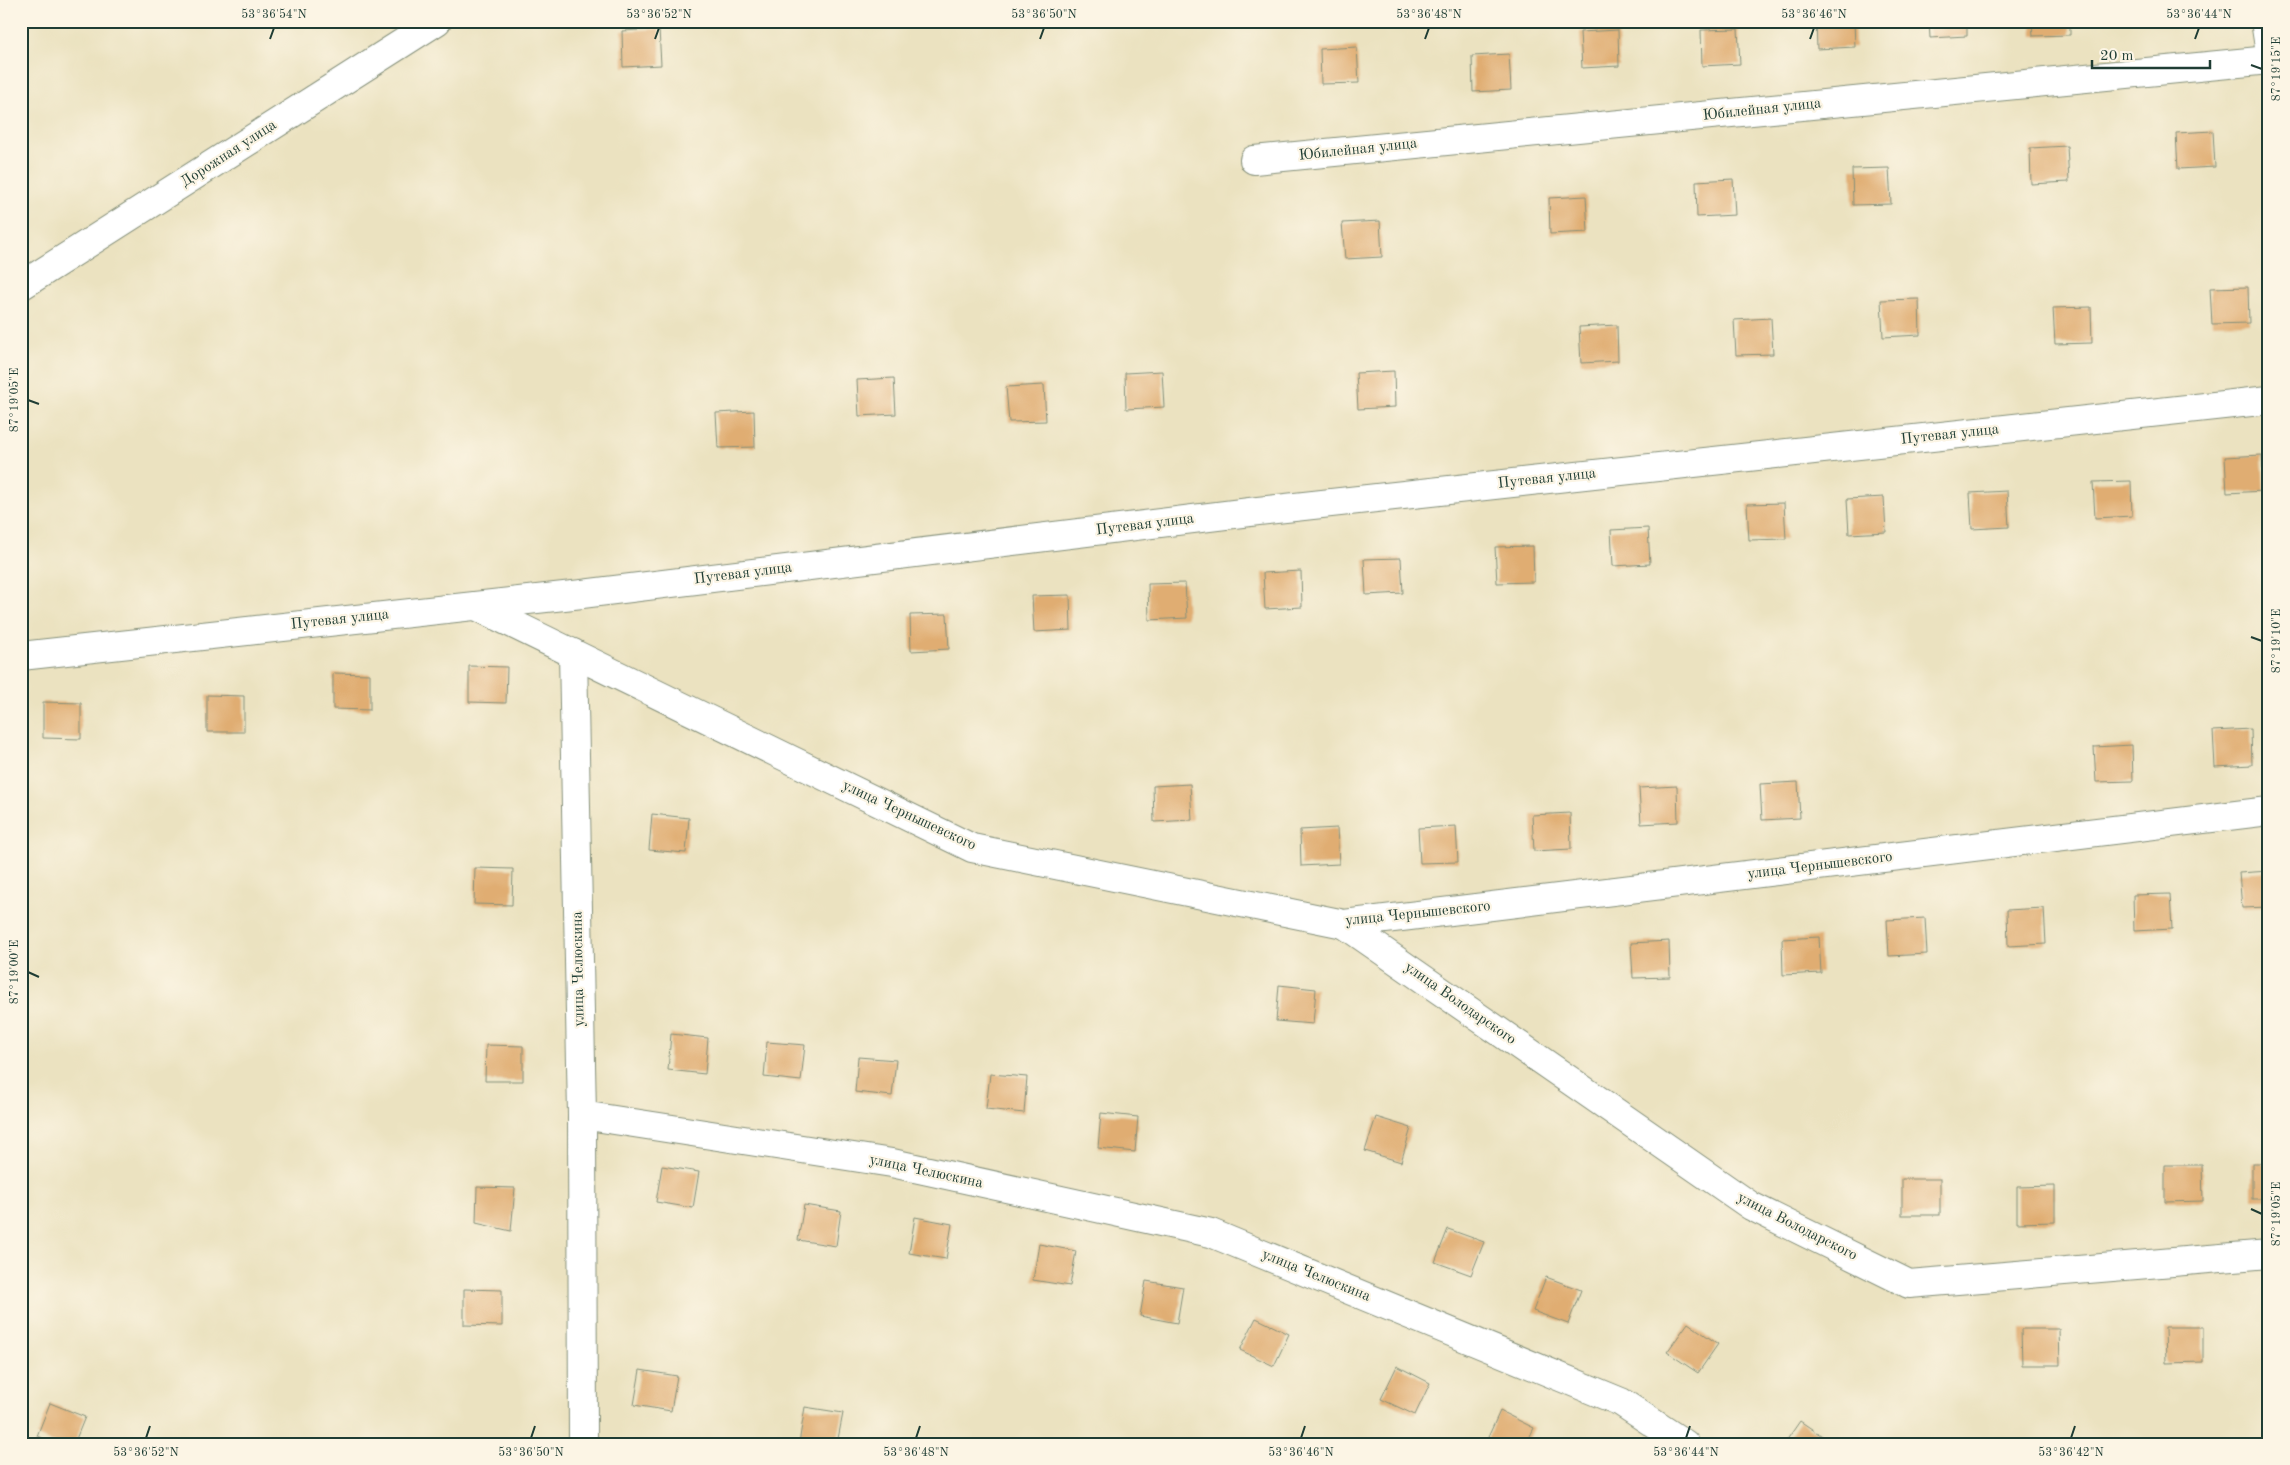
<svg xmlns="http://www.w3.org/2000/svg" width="2290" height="1465" font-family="'Old Standard TT',serif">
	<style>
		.building { fill: #e0ad72 }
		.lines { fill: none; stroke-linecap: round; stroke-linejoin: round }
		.minor-casing { stroke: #85907a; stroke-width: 30 }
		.minor { stroke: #fff; stroke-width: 28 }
		.ticks { fill: none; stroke: #1f3d34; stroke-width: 2 }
		.labels { text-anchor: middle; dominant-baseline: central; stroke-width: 4.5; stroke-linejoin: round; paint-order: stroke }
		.street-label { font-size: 15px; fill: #1f3d34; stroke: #fcf5e5 }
		.neatline { fill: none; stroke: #1f3d34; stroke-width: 2 }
		.ticks-label { font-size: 12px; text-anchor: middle; fill: #1f3d34 }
	</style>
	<rect width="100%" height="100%" fill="#fcf5e5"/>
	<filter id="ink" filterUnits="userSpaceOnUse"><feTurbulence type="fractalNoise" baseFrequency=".02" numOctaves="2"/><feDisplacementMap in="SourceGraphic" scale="10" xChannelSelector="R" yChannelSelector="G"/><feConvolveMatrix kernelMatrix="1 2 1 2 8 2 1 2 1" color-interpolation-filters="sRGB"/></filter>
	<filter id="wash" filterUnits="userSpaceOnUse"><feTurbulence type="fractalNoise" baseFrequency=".0096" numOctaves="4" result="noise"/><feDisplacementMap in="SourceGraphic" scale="20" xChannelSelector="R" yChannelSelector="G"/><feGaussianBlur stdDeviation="1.12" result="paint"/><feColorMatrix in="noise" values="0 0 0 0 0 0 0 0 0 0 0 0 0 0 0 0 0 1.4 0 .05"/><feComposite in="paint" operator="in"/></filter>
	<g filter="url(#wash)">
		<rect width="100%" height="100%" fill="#ebe2c0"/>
		<g id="blocks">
			<g class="building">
				<polygon points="798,21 835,21 835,26 798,28"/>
				<polygon points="1816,21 1854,21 1855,47 1817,49"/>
				<polygon points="1929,21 1967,21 1967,36 1930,38"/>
				<polygon points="2032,21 2070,21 2070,35 2033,36"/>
				<polygon points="659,29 661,65 623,67 622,31"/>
				<polygon points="1738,29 1740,64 1702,66 1701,30"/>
				<polygon points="1618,30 1619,66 1582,68 1580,32"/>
				<polygon points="1357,47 1359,83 1321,84 1320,49"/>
				<polygon points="1509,54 1511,90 1473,92 1472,56"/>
				<polygon points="2213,131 2215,167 2178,169 2176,133"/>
				<polygon points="2067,146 2069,182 2031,184 2030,148"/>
				<polygon points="1889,168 1891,204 1853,205 1852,169"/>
				<polygon points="1733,179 1735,215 1697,217 1696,181"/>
				<polygon points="1586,196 1588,232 1550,234 1549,198"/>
				<polygon points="1380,221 1382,257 1345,259 1342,223"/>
				<polygon points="2248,287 2249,323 2212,324 2210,288"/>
				<polygon points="1919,299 1920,335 1883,337 1881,300"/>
				<polygon points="2091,307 2092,343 2055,344 2053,308"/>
				<polygon points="1771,318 1773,354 1736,355 1734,320"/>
				<polygon points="1617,325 1618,361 1581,363 1579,327"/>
				<polygon points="1162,371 1164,407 1126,409 1125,373"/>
				<polygon points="1394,371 1395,407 1358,409 1356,373"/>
				<polygon points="894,378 896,414 859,416 857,380"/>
				<polygon points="1044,385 1046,421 1009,422 1006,387"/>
				<polygon points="754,411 755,447 718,448 716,413"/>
				<polygon points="2262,455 2264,491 2227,493 2225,457"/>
				<polygon points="2131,481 2132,516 2095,518 2093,482"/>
				<polygon points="2007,491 2009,527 1972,529 1970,493"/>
				<polygon points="1884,497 1886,532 1849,534 1847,499"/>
				<polygon points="1784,503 1786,539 1749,540 1747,504"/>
				<polygon points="1648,528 1650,564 1613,566 1611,530"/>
				<polygon points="1533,546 1534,582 1497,583 1495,547"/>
				<polygon points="1401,558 1403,593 1366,595 1364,559"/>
				<polygon points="1301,571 1302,607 1265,609 1263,573"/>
				<polygon points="1185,583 1187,618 1149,620 1148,584"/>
				<polygon points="1070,595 1071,630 1034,632 1032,596"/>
				<polygon points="947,614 949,649 911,651 910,615"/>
				<polygon points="469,666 507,667 506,703 469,702"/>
				<polygon points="333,673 370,674 370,710 333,709"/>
				<polygon points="207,695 244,696 244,732 207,732"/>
				<polygon points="43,702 81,703 81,739 43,738"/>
				<polygon points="2251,729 2252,765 2215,767 2213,731"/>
				<polygon points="2132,745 2133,781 2096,782 2094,747"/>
				<polygon points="1798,782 1800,818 1762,820 1760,784"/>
				<polygon points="1190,784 1192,820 1154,822 1153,786"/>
				<polygon points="1677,786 1678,822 1641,824 1639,788"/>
				<polygon points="1570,813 1571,849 1534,851 1532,815"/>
				<polygon points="652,814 689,818 686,853 649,850"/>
				<polygon points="1456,826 1458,862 1420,863 1418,828"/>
				<polygon points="1337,828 1339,864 1301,866 1300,830"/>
				<polygon points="475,868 513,869 512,905 474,904"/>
				<polygon points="2269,871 2269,907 2242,908 2239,873"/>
				<polygon points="2170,894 2172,929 2134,931 2133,895"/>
				<polygon points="2044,908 2046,944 2008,946 2007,910"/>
				<polygon points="1925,918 1927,954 1889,956 1887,920"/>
				<polygon points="1819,937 1821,973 1783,975 1782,939"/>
				<polygon points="1669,941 1670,977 1633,978 1631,943"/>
				<polygon points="1279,985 1316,989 1313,1024 1276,1021"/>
				<polygon points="671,1034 708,1038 705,1074 668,1070"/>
				<polygon points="767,1042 805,1045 801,1081 764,1077"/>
				<polygon points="486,1045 523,1046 523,1081 485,1081"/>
				<polygon points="858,1057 896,1060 892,1096 855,1092"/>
				<polygon points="990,1074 1027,1077 1024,1113 986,1109"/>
				<polygon points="1101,1113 1138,1117 1135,1152 1098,1148"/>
				<polygon points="1376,1117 1411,1128 1401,1162 1365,1151"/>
				<rect x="2252" y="1163" width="17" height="36"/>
				<polygon points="2165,1165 2202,1165 2203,1201 2165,1202"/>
				<polygon points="662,1166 699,1172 693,1208 656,1202"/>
				<rect x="1902" y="1179" width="38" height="36"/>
				<polygon points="2055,1186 2055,1222 2017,1223 2017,1187"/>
				<polygon points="477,1187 515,1188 511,1231 476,1223"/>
				<polygon points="804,1205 841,1211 836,1246 798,1240"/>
				<polygon points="915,1217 952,1224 946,1259 909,1253"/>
				<polygon points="1448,1229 1484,1242 1471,1275 1435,1262"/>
				<polygon points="1039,1244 1076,1251 1070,1286 1033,1280"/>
				<polygon points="1546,1277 1581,1290 1568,1324 1533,1311"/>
				<polygon points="1146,1281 1183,1287 1177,1323 1140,1316"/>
				<polygon points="464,1289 502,1290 502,1326 464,1325"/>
				<polygon points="1256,1318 1289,1334 1274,1366 1240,1350"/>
				<polygon points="1688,1323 1718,1344 1698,1373 1667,1352"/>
				<polygon points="2165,1327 2203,1327 2203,1362 2166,1363"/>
				<polygon points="2021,1329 2059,1329 2060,1365 2022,1365"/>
				<polygon points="1397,1366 1430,1383 1415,1415 1381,1399"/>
				<polygon points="640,1370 677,1376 671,1411 634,1405"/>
				<polygon points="50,1403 85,1417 74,1444 56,1444 37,1436"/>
				<polygon points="805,1407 843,1413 837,1444 799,1443"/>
				<polygon points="1500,1411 1534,1428 1526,1444 1485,1444"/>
				<polygon points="1800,1421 1831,1442 1829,1444 1784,1444"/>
			</g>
		</g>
	</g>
	<g filter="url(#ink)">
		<use href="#blocks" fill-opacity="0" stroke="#85907a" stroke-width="1"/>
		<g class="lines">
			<defs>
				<g id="minor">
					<polyline points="2265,21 2269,47"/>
					<polyline points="1254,160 2269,60"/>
					<polyline points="21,286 437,21"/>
					<polyline points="476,606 972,848 1344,924 2269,811"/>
					<polyline points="573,653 582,1115 892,1163 1211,1233 1621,1402 1685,1444"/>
					<polyline points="21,656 582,594 1258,511 2269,400"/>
					<polyline points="1344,924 1751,1206 1909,1284 2269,1254"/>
					<polyline points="582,1115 583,1444"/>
				</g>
			</defs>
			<use href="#minor" class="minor-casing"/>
			<use href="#minor" class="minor"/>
		</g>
	</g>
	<path class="ticks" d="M270,39L274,28M655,39L659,28M1040,39L1044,28M1425,39L1429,28M1810,39L1814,28M2195,39L2199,28M2251,65L2262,69M28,400L39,404M2251,637L2262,641M28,972L39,977M2251,1209L2262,1214M146,1438L150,1426M531,1438L535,1426M916,1438L920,1426M1301,1438L1305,1426M1686,1438L1690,1426M2071,1438L2075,1426"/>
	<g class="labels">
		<g class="street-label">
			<text transform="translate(1762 110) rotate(-6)">Юбилейная улица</text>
			<text transform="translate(1358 150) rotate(-6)">Юбилейная улица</text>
			<text transform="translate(229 154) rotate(-33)">Дорожная улица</text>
			<text transform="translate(1950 435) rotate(-6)">Путевая улица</text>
			<text transform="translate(1547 479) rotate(-6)">Путевая улица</text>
			<text transform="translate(1145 525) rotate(-7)">Путевая улица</text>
			<text transform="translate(743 574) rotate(-7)">Путевая улица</text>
			<text transform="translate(340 620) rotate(-6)">Путевая улица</text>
			<text transform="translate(909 816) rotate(25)">улица Чернышевского</text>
			<text transform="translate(1820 866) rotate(-7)">улица Чернышевского</text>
			<text transform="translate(1418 914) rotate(-6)">улица Чернышевского</text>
			<text transform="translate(579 969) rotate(-91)">улица Челюскина</text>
			<text transform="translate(1460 1004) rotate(35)">улица Володарского</text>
			<text transform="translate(926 1172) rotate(12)">улица Челюскина</text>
			<text transform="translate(1797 1227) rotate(27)">улица Володарского</text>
			<text transform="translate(1316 1276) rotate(22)">улица Челюскина</text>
		</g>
	</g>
	<rect width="2290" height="1465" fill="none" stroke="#fcf5e5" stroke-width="55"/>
	<path d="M2092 60v8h118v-8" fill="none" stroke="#1f3d34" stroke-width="2.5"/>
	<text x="2100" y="60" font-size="15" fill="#1f3d34" stroke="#fcf5e5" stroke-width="4" paint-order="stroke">20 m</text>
	<rect x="28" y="28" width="2234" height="1410" class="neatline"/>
	<g class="ticks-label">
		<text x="274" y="18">53°36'54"N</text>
		<text x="659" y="18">53°36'52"N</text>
		<text x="1044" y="18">53°36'50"N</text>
		<text x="1429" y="18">53°36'48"N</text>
		<text x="1814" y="18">53°36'46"N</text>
		<text x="2199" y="18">53°36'44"N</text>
		<text transform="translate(2276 69) rotate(-90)" y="4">87°19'15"E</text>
		<text transform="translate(14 400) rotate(-90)" y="4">87°19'05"E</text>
		<text transform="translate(2276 641) rotate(-90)" y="4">87°19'10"E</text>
		<text transform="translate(14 972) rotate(-90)" y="4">87°19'00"E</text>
		<text transform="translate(2276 1214) rotate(-90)" y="4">87°19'05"E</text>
		<text x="146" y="1456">53°36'52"N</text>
		<text x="531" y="1456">53°36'50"N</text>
		<text x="916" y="1456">53°36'48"N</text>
		<text x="1301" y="1456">53°36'46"N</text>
		<text x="1686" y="1456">53°36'44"N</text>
		<text x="2071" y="1456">53°36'42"N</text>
	</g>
</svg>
